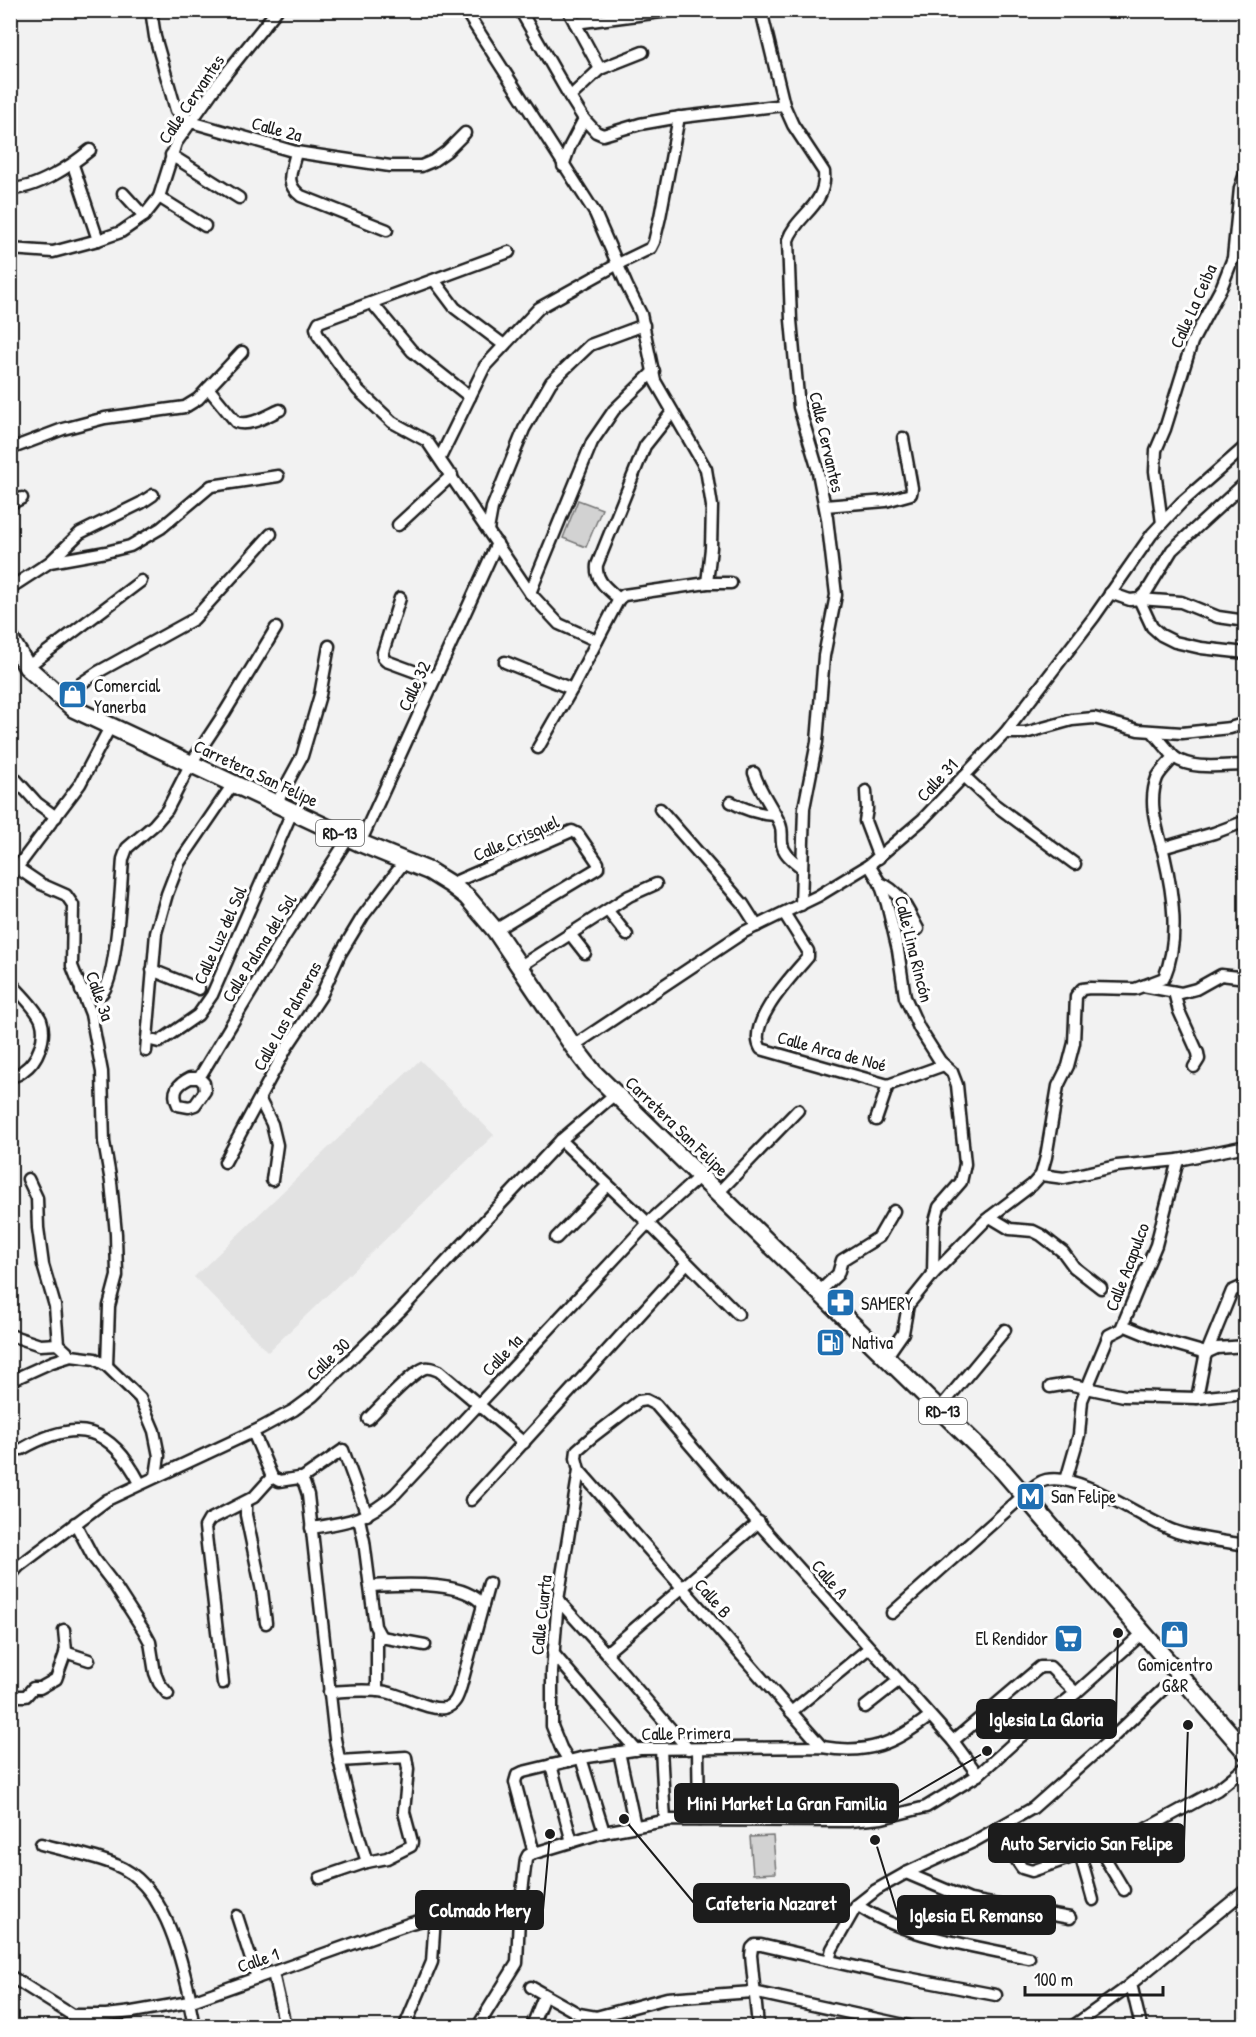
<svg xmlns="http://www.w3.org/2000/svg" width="1256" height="2037" font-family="'Patrick Hand',sans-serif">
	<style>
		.built { fill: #e2e2e2 }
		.green { fill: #d2d2d2; stroke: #777; stroke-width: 1.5 }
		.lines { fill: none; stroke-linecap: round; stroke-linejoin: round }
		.minor-casing { stroke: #1c1c1c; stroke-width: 15 }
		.primary-casing { stroke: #1c1c1c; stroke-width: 21 }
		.minor { stroke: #fff; stroke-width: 10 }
		.primary { stroke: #fff; stroke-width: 16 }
		.labels { text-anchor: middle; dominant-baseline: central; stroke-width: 6; stroke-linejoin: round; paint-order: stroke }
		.shield { fill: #fff; stroke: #606060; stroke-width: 1.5 }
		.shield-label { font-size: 16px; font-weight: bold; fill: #1c1c1c }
		.street-label { font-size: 18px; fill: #1c1c1c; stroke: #fff }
		.poi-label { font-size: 18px; fill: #1c1c1c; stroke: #fff; text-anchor: start }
		.leader { fill: none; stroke: #1c1c1c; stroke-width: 2 }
		.callout-dot { fill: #1c1c1c; stroke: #fff; stroke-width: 2 }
		.callout { fill: #1c1c1c; stroke: #1c1c1c; stroke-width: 2 }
		.callout-label { font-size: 20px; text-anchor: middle; font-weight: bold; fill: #fff }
	</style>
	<rect width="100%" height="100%" fill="#f2f2f2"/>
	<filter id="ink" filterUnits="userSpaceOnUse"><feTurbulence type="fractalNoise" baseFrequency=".0167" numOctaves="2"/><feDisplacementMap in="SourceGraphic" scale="12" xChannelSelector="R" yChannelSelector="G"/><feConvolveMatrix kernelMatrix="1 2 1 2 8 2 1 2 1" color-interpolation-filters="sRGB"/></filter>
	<g filter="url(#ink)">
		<polygon class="built" points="420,1060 494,1135 268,1352 194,1277"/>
		<g class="green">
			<polygon points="578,500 602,509 586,547 563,538"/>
			<polygon points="773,1836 776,1873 753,1874 750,1837"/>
		</g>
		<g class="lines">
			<defs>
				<g id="minor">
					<polyline points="151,10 155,37 176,110 191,122 296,152 390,166 421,166 433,161 447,151 465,133"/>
					<polyline points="465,10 595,213 627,286 641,314 655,381 706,469 712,506 711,548 707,583"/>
					<polyline points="520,10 570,97"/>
					<polyline points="568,10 600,69"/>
					<path d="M761,10L784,105L793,125L824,172C827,206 797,214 788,240L791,320L799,407L817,467L827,518L836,595L824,656L817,742L804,808L801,905"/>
					<polyline points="575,23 677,10"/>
					<polyline points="584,119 596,132 603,135 640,124 674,118 784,105"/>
					<path d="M296,152C292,172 283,182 301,196L387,230"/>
					<polyline points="171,155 239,198"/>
					<polyline points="73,165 98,240"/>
					<polyline points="563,166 570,146 584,119 570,97 600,69 643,52"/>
					<path d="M10,189C36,189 71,166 90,150"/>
					<polyline points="123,193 144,216"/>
					<polyline points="159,197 205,226"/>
					<polyline points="10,249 53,252 98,240 121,232 144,216 159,197 176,143 217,85 277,10"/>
					<polyline points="509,252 319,322 316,328 318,335 358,390 392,422 427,441 530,593 559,624 597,641"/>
					<polyline points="434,280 455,308 504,345"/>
					<polyline points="372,303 412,351 470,397"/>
					<path d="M208,388L236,422C250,427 268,415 280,410"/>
					<polyline points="10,449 63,429 105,418 185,407 198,399 242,352"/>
					<polyline points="440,458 485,366 539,308 618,264 651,248 654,242 660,217 679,117"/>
					<polyline points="10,504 22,498"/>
					<polyline points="825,506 886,501 911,494 912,488 903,438"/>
					<polyline points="1162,523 1155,471 1156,450 1165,429 1192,342 1222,286 1233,258 1240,188 1246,171"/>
					<polyline points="398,525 452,475"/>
					<polyline points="488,530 492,508 524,429 551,382 590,345 644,325"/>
					<polyline points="51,561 80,533 141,503 153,495"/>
					<polyline points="10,588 50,562 106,552 130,546 161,528 211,486 278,476"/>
					<polyline points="530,593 592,442 614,410 654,371"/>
					<polyline points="1110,593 1130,600 1139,599 1147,591 1172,550 1246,482"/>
					<polyline points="400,598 383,652 383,658 386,661 435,679"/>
					<path d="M619,599C608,589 595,581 597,565L645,446L672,412"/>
					<polyline points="1139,599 1152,627 1161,635 1175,642 1201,648 1246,653"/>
					<polyline points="1139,599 1181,602 1218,617 1246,621"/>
					<polyline points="505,662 572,689"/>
					<polyline points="27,667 141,581"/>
					<polyline points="61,697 98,672 194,619 271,534"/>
					<polyline points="1005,733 1025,733 1072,720 1094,718 1138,730 1182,733 1230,728 1246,723"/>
					<polyline points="538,748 572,689 619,599 624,595 707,583 731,583"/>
					<path d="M1174,757C1192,771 1224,765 1245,765"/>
					<polyline points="10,773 37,803 56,817"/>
					<path d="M754,773C760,792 772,806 780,824C783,831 781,836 782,843C783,854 794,861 802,868"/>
					<polyline points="964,776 994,804 1075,864"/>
					<polyline points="866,791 867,809 865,821 879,858"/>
					<path d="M731,802C745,810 759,814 775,815"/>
					<polyline points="276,804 302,756 320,695 329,646"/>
					<polyline points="660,809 743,904 757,926"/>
					<polyline points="360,843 497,543"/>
					<polyline points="1162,848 1214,833 1246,821"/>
					<polyline points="10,863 41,884 66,895 73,905 72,966 91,1014 102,1072 104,1142 111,1182 116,1234 117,1276 109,1306 107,1366"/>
					<polyline points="869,865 880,883 887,904 898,950 905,997 919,1028 940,1061 952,1072 957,1085 965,1164 961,1182 939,1207 934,1225 933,1274"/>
					<polyline points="10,877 80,784 110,727"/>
					<path d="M880,883C901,891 908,911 918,929"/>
					<polyline points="450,884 572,831 578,834 598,863 598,868 495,930"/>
					<polyline points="608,911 627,935"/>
					<path d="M784,913L808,951V957C793,975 745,1024 761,1049L888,1085L944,1065"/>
					<polyline points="570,934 585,953"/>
					<polyline points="519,967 629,896 656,884"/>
					<polyline points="152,970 199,989"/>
					<path d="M10,982C19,992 36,1008 41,1020C47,1037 38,1061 23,1071C20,1074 15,1076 10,1077"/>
					<polyline points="1143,986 1181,993 1196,989 1221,975 1246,978"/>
					<path d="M81,991L102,993C117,980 121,883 123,859L127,848L154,825L167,810L190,765L225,712L276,628"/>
					<polyline points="1174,992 1179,1011 1198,1053 1199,1059 1194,1067"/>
					<polyline points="147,1039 159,1042 198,1015 212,995 292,812"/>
					<polyline points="573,1046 744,932 818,896 869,865 923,819 1005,733 1094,617 1152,534 1181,503 1246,446"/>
					<polyline points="146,1051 156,933 167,894 179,863 233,784"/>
					<path d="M190,1078H199L204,1083L205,1091L195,1105L189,1107L178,1105C171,1091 178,1084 190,1078Z"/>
					<polyline points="199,1078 283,939 349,837"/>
					<polyline points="260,1100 272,1124 277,1145 272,1180"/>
					<polyline points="876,1120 888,1085"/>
					<polyline points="561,1140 648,1223 738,1314"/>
					<polyline points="225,1162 287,1047 321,996 340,954 363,916 405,861"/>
					<polyline points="1041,1175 1064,1178 1117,1166 1178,1160 1246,1146"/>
					<polyline points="28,1179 37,1198 38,1228 43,1265 55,1306 58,1344 71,1356"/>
					<polyline points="719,1192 798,1110"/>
					<polyline points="990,1217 1010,1229 1033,1231 1041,1235 1063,1252 1074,1267 1101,1288"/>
					<polyline points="556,1238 607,1186"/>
					<polyline points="820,1291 838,1274 842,1260 879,1237 894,1211"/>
					<polyline points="1123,1325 1157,1339 1206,1353 1217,1348 1246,1346"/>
					<polyline points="10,1335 40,1345 58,1344"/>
					<path d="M887,1356L903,1333L908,1305L933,1274L986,1220L1032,1185L1041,1175L1046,1157L1058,1086L1068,1066L1074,1043L1076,996L1082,989L1090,988L1135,989L1164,978C1180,940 1173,894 1164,855C1158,830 1147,804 1157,778C1160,771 1169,763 1174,757L1153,732"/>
					<polyline points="10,1381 52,1362 71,1356 95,1359 107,1366 140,1398 154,1431 159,1456 156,1476"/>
					<polyline points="1050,1387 1068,1384 1124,1396 1197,1398 1205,1357 1232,1291 1241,1287 1246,1287"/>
					<polyline points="1197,1398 1246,1393"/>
					<polyline points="940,1408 1005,1330"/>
					<path d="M368,1419C379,1408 412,1372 425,1368C430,1367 434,1369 439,1371L524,1443"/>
					<path d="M253,1432L272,1477L279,1481L299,1478L304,1483L308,1495L335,1739C343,1781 354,1822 367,1862L387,1858L411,1846L412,1842L404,1812L408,1769L406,1757L339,1761"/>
					<path d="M22,1449C78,1417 111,1427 140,1483"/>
					<polyline points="579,1470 822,1747"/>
					<polyline points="301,1479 343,1450 367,1515"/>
					<polyline points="1066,1480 1079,1435 1082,1400 1109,1335 1121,1329 1156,1245 1178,1160"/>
					<polyline points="471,1500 687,1263"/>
					<polyline points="246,1503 246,1515 262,1591 266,1623"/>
					<polyline points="359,1519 364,1541 375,1626 381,1637 425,1645"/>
					<polyline points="75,1523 93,1557 113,1583 144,1631 150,1642 155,1673 159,1683 168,1694"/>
					<path d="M311,1528C349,1522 366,1520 395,1494L648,1223L701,1175"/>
					<polyline points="10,1576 19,1566 107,1500 259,1429 294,1410 313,1396 399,1312 561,1140 615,1094"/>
					<path d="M370,1586C399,1585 464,1579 483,1605"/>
					<polyline points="558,1600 606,1653 688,1749"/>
					<path d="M892,1613L1023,1496C1030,1490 1037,1482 1046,1480C1082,1472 1143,1521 1177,1532C1199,1539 1223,1541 1246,1545"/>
					<polyline points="65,1652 89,1660"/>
					<polyline points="553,1653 636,1750"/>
					<polyline points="606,1653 759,1522"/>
					<polyline points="223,1683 205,1527 209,1520 254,1497 272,1477"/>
					<polyline points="377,1691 377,1632"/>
					<path d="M329,1692C347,1691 367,1689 386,1692C402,1695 430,1711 445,1708C456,1705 458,1695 461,1686L489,1583"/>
					<polyline points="10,1696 26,1696 33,1688 40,1688 56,1679 66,1651 64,1630"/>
					<polyline points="865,1707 898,1681"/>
					<polyline points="791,1712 869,1648"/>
					<polyline points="953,1741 1040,1667 1050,1667 1076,1693"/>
					<polyline points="661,1749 665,1821"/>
					<polyline points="698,1749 699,1820"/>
					<polyline points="619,1752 635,1826"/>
					<polyline points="581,1758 604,1832"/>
					<polyline points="569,1761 561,1748 552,1726 552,1672 558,1600 579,1470 576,1458 577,1450 592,1437 639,1401 646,1400 656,1405 730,1491 953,1741 978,1775"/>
					<polyline points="551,1765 572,1842"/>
					<polyline points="996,1830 1022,1868 1032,1871 1133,1836 1217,1790 1246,1767"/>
					<path d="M41,1844C66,1851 93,1855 116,1865C165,1885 180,1955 191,2001"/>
					<polyline points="1099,1848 1124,1890"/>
					<path d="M534,1853L515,1782L517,1775L523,1772L581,1758L640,1749L822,1747C868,1755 894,1744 930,1716"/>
					<polyline points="1080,1854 1093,1900"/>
					<polyline points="906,1873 970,1900 1070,1918"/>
					<polyline points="320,1878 367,1862"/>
					<path d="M857,1905C903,1937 975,1946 1029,1958"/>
					<polyline points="237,1916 257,1978"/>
					<polyline points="829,1961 832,1949 857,1905 876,1890 906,1873 973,1842 1033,1808 1112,1738 1179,1674"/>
					<polyline points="273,1973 285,2026"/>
					<polyline points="10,1976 72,2015 106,2015 132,2012 189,2002 411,1923 522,1896"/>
					<polyline points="1131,1984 1141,2026"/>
					<polyline points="531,1987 579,2014 596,2017 667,1998 753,1992 909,2026"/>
					<polyline points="189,2002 194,2026"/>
					<polyline points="405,2026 432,1962 435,1917"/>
					<polyline points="478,2026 517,1963 519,1917 526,1859 528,1855 604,1832 670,1820 849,1821 882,1818 926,1807 978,1775 1020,1737 1076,1693 1143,1633"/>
					<polyline points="532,2026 544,1996"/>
					<polyline points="758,2026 751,1955 752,1948 755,1945 761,1945 887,1974 996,1995"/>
					<polyline points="1073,2026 1122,1991 1246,1890"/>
				</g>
				<polyline id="primary" points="10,639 27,667 74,709 360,843 429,871 450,884 467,897 495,930 573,1046 593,1072 1003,1471 1246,1752"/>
			</defs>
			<use href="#minor" class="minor-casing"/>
			<use href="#primary" class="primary-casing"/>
			<use href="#minor" class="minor"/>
			<use href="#primary" class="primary"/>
		</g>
	</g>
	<defs>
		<symbol id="shop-square" viewBox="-11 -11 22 22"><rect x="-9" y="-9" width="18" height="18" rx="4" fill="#1f6fb2" stroke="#fff"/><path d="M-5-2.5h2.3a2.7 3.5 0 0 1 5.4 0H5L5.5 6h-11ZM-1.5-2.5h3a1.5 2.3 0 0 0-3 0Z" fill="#fff"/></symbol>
		<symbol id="pharmacy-square" viewBox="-11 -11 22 22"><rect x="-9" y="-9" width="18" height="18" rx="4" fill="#1f6fb2" stroke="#fff"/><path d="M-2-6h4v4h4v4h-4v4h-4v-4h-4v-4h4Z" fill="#fff"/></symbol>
		<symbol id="fuel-square" viewBox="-11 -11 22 22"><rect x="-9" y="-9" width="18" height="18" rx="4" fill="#1f6fb2" stroke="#fff"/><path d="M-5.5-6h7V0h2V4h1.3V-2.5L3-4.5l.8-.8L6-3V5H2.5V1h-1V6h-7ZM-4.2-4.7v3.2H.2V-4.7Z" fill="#fff"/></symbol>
		<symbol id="metro-square" viewBox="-11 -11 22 22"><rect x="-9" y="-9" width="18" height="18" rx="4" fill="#1f6fb2" stroke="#fff"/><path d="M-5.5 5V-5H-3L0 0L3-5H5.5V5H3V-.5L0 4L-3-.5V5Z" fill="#fff"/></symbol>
		<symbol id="supermarket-square" viewBox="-11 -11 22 22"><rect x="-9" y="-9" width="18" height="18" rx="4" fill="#1f6fb2" stroke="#fff"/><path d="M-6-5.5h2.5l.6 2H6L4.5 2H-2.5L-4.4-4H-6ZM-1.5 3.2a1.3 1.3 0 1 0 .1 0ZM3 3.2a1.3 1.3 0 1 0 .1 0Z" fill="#fff"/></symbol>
	</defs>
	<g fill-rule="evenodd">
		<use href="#shop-square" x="56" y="678" width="33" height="33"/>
		<use href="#pharmacy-square" x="824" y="1286" width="33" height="33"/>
		<use href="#fuel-square" x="814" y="1326" width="33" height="33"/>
		<use href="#metro-square" x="1014" y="1480" width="33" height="33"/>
		<use href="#shop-square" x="1158" y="1618" width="33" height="33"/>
		<use href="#supermarket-square" x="1052" y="1622" width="33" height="33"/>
	</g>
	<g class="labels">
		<g class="shield">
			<rect x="316" y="820" width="48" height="26" rx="4.5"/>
			<rect x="919" y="1398" width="48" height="26" rx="4.5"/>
		</g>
		<g class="shield-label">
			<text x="340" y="833">RD-13</text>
			<text x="943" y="1411">RD-13</text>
		</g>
		<g class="street-label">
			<text transform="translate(191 99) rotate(-56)">Calle Cervantes</text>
			<text transform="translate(277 129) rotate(15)">Calle 2a</text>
			<text transform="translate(1193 306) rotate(-66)">Calle La Ceiba</text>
			<text transform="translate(827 442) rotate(77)">Calle Cervantes</text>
			<text transform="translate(414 686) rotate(-65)">Calle 32</text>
			<text transform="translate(256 773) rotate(25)">Carretera San Felipe</text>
			<text transform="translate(937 780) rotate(-47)">Calle 31</text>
			<text transform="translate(516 838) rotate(-23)">Calle Crisquel</text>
			<text transform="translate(220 935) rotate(-66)">Calle Luz del Sol</text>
			<text transform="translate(259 948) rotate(-58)">Calle Palma del Sol</text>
			<text transform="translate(914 949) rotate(76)">Calle Lina Rincón</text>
			<text transform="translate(100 996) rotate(71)">Calle 3a</text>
			<text transform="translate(287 1016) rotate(-61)">Calle Las Palmeras</text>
			<text transform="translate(832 1051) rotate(15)">Calle Arca de Noé</text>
			<text transform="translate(677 1126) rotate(44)">Carretera San Felipe</text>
			<text transform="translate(1127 1267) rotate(-69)">Calle Acapulco</text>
			<text transform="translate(502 1355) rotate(-47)">Calle 1a</text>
			<text transform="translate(328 1359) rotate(-44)">Calle 30</text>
			<text transform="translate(830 1579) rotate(49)">Calle A</text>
			<text transform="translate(713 1598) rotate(49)">Calle B</text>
			<text transform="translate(541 1615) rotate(-84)">Calle Cuarta</text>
			<text transform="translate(686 1733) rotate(-1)">Calle Primera</text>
			<text transform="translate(258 1960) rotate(-19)">Calle 1</text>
		</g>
		<g class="poi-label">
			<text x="94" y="685">Comercial<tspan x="94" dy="21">Yanerba</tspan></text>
			<text x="861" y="1303">SAMERY</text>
			<text x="852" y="1342">Nativa</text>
			<text x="1051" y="1496">San Felipe</text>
			<text x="1048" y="1638" text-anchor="end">El Rendidor</text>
			<text x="1175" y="1664" text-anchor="middle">Gomicentro<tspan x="1175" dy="21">G&amp;R</tspan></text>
		</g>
	</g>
	<path class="leader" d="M1118 1633L1116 1719M987 1751L898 1803M1188 1725L1184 1843M624 1819L694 1903M550 1834L543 1910M875 1840L898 1915"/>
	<g class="callout-dot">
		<circle cx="1118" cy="1633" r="6"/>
		<circle cx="987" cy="1751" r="6"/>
		<circle cx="1188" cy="1725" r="6"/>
		<circle cx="624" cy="1819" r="6"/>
		<circle cx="550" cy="1834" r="6"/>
		<circle cx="875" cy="1840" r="6"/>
	</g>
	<g class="callout">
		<rect x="977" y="1700" width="139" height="38" rx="6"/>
		<rect x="675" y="1784" width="223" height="38" rx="6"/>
		<rect x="989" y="1824" width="195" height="38" rx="6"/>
		<rect x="694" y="1884" width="155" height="38" rx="6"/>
		<rect x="416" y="1891" width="127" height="38" rx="6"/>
		<rect x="898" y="1896" width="157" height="38" rx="6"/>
	</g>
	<g class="callout-label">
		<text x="1046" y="1726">Iglesia La Gloria</text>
		<text x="787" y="1810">Mini Market La Gran Familia</text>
		<text x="1087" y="1850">Auto Servicio San Felipe</text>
		<text x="771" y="1910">Cafeteria Nazaret</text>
		<text x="480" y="1917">Colmado Mery</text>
		<text x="976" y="1922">Iglesia El Remanso</text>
	</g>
	<rect width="1256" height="2037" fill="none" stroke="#fff" stroke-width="36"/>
	<rect x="18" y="18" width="1220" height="2001" fill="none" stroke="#1c1c1c" stroke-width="2" filter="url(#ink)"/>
	<path d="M1025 1986v9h138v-9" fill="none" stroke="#1c1c1c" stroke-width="3"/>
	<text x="1034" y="1986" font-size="18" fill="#1c1c1c" stroke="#ffffff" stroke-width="4.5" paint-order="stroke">100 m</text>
</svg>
